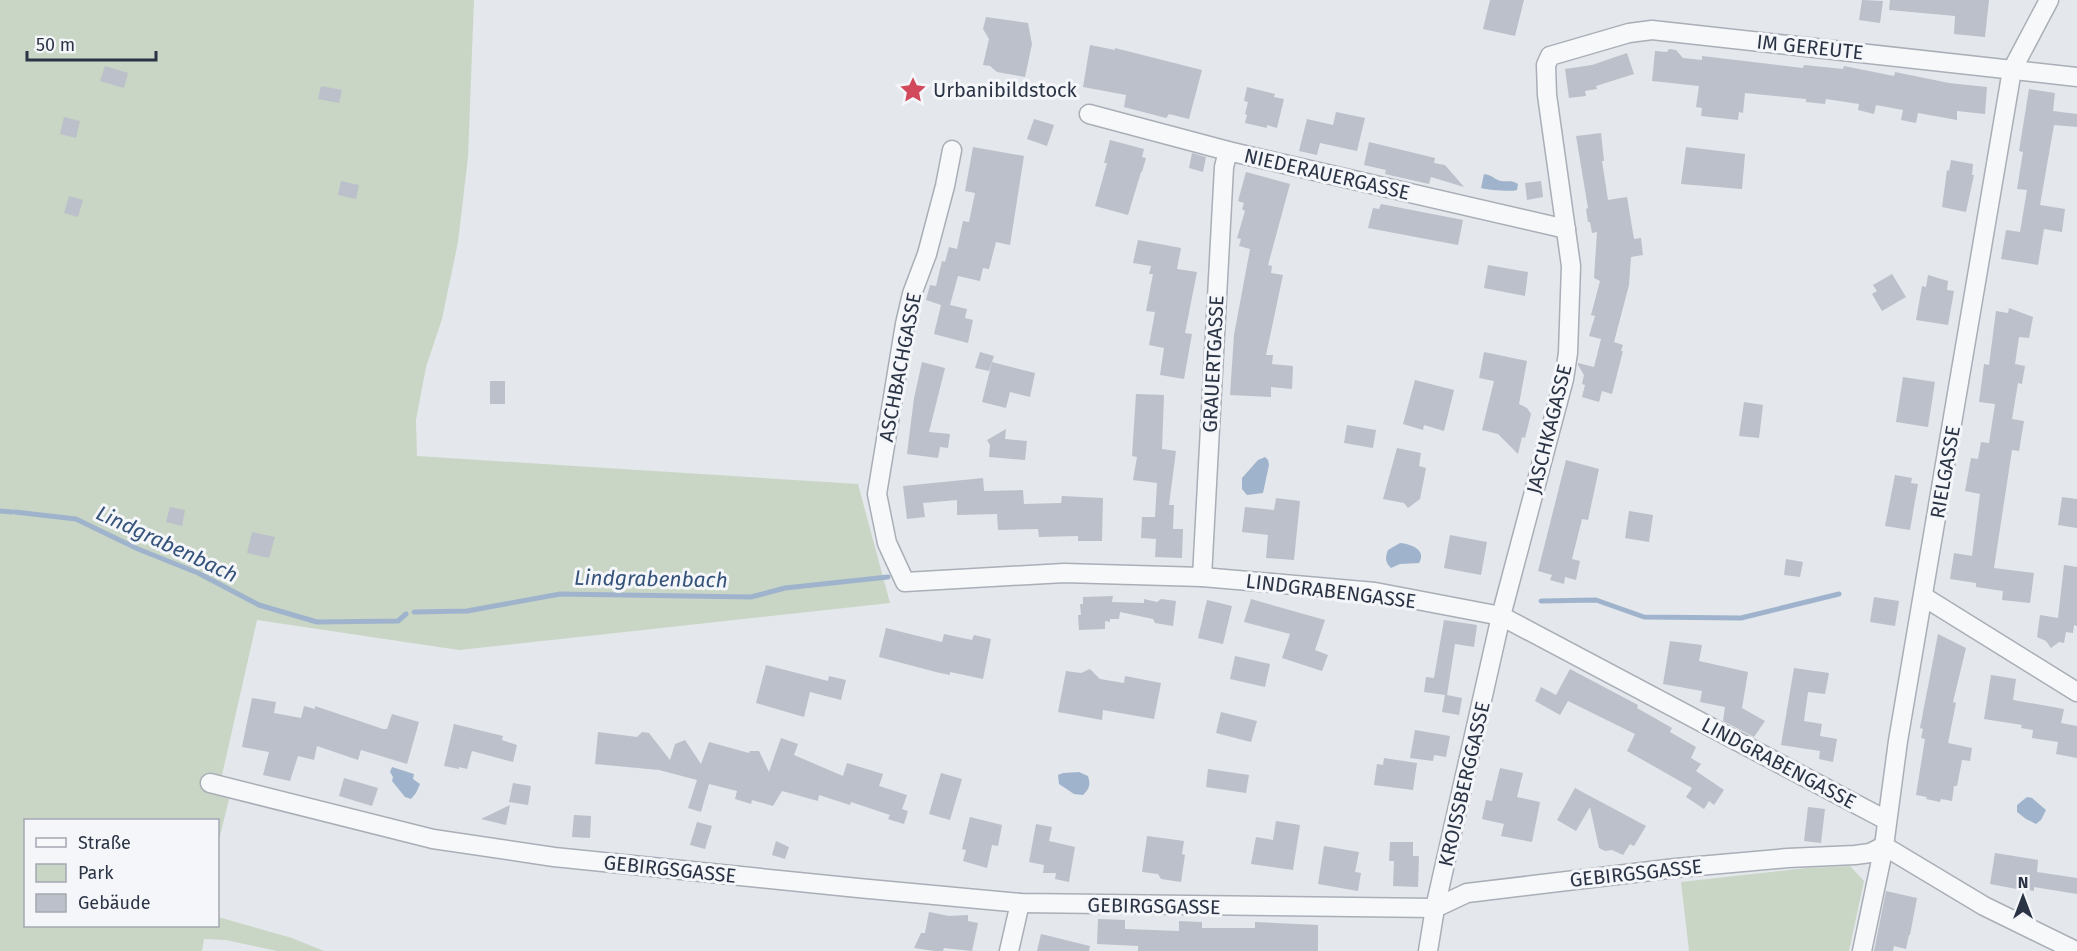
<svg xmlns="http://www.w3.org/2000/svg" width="2077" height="951" font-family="'Fira Sans',sans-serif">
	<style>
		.green { fill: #c9d6c5 }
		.water { fill: #9fb4cc }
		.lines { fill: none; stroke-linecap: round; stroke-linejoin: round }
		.stream { stroke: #9fb4cc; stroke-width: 5 }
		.building { fill: #bbc0ca }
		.street-casing { stroke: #a9aeb7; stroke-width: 21 }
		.street { stroke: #f7f8fa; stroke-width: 18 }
		.labels { text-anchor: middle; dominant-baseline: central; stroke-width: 6; stroke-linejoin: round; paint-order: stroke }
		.street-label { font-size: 20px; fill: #2b3445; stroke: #f4f6f9 }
		.poi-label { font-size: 20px; fill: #2b3445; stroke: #f4f6f9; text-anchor: start }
		.water-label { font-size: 21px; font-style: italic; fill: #34527a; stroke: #f4f6f9 }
	</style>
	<rect width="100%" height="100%" fill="#e4e7ec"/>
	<g class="green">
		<polygon points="0,0 474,0 468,157 458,242 442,319 426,367 416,420 417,456 858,484 890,603 459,650 257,620 222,775 230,795 218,844 218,820 26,820 26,926 218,926 218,917 292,938 324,951 277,951 226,940 204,939 202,951 0,951"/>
		<polygon points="1850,866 1864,881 1849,951 1689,951 1681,882 1806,868"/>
	</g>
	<g class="water">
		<path d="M1484,174C1491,175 1492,177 1498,180C1505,183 1511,179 1518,184L1517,190C1512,192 1487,190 1481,188Z"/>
		<polygon points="1265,457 1268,460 1269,465 1263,493 1247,495 1242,489 1242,478 1258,460"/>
		<path d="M1400,543C1411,544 1427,550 1419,563L1400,564L1391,568C1385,562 1385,558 1388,550Z"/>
		<polygon points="392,767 414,774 413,779 420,784 416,793 411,799 405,797 392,781 393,777 390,772"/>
		<path d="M1079,772L1088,776C1091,785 1089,789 1083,795L1074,794L1059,784L1058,775L1063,773Z"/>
		<polygon points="2027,797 2032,798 2046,810 2041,820 2036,824 2026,819 2017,812 2017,805"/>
	</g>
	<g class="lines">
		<g class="stream">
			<polyline points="0,511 12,512"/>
			<polyline points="15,512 76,519 138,549 198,573 259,605 317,622 398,621 406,614"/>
			<polyline points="1541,601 1596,600 1644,617 1741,618 1839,594"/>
			<polyline points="414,612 467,611 560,594 751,597 785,588 888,577"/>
		</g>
	</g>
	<g class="building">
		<polygon points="1490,0 1524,0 1515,36 1483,29"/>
		<polygon points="1862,0 1883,1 1880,23 1859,20"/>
		<polygon points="1890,0 1989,0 1985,37 1954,34 1955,16 1889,10"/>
		<polygon points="986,17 1028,23 1032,44 1025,77 997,72 990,66 983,65 989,39 983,29"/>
		<polygon points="1090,45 1115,50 1115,48 1202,70 1189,119 1169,114 1166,118 1124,107 1126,95 1083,87"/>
		<polygon points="1669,49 1676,50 1683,58 1702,60 1702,56 1803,68 1804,65 1843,69 1844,66 1894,76 1895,72 1949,83 1987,87 1985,114 1957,111 1957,120 1918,113 1916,123 1901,120 1903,110 1876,105 1874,114 1858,110 1859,104 1826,99 1825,104 1806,102 1806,99 1745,93 1743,113 1739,112 1738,120 1701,116 1702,108 1696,107 1699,86 1652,81 1655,51 1667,52"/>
		<polygon points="1627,53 1634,74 1596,86 1597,89 1585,91 1586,96 1569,98 1565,69 1592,65"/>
		<polygon points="105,66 128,73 124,88 100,81"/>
		<polygon points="321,86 342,90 339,103 318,99"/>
		<polygon points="1247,87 1275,94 1274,97 1284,99 1277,128 1267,125 1267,128 1245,123 1247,115 1245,114 1248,102 1244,101"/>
		<polygon points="2029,89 2055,93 2053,111 2077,114 2077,127 2054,125 2040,205 2065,209 2062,232 2044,229 2038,265 2001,259 2006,230 2020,232 2027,190 2017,189 2023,152 2019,151"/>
		<polygon points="1336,112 1365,118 1357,151 1320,143 1317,155 1299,151 1307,119 1333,125"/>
		<polygon points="64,117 80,121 76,138 60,134"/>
		<polygon points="1034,119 1054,125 1047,146 1027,139"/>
		<polygon points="1601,133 1604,161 1602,161 1608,200 1627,197 1634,239 1641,238 1643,255 1631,257 1629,285 1614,342 1623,345 1621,351 1623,351 1612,394 1602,391 1599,402 1582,397 1585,385 1582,384 1584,375 1578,365 1578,363 1594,367 1601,339 1589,336 1595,316 1591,315 1600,281 1594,278 1597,232 1592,233 1590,222 1588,222 1586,209 1588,208 1576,136"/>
		<polygon points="1110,140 1144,149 1142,157 1146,158 1142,172 1141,172 1128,215 1095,206 1107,163 1104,163"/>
		<polygon points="1369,142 1435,158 1434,163 1445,165 1464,187 1431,177 1429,184 1385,174 1386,170 1364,165"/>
		<polygon points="973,147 1024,156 1010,245 996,242 989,269 983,268 980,281 958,276 950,305 967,309 965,318 973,320 968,343 934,334 941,305 926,300 930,285 936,286 942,261 945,262 949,247 957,249 963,221 969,222 975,193 965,191"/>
		<polygon points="1686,147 1745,154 1742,189 1681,184"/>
		<polygon points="1192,153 1206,157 1203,172 1189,168"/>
		<polygon points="1951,160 1973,164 1972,175 1974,175 1966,212 1942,207 1947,170 1949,171"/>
		<polygon points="1246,172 1290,184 1268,265 1272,266 1271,273 1283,275 1266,355 1273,355 1272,364 1293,366 1292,389 1271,387 1271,397 1230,395 1234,335 1250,249 1239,246 1241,239 1237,238 1245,211 1242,209 1244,203 1238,201"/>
		<polygon points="341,181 359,185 356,199 338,195"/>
		<polygon points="1541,181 1543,197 1527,200 1525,183"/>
		<polygon points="69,196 83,200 78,217 64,213"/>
		<polygon points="1381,204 1463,220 1458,245 1368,228 1373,208 1379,209"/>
		<polygon points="1138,240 1181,248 1177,269 1197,272 1185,333 1192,334 1184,379 1160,375 1164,348 1149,345 1155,312 1146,311 1153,274 1149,274 1151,266 1133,263"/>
		<polygon points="1488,265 1528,272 1525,296 1484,288"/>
		<polygon points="1892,274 1906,297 1882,311 1872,294 1877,291 1873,285"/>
		<polygon points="1928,275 1948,281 1947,290 1954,291 1948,325 1916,320 1922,286 1926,287"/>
		<polygon points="2009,308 2033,317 2029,338 2019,337 2015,364 2025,366 2022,384 2018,383 2012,419 2024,421 2019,451 2012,450 1994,568 2034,573 2030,603 2002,600 2003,591 1976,587 1976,583 1950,579 1954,553 1972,556 1980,494 1965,491 1971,458 1978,459 1981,442 1989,443 1995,404 1979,402 1984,364 1989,365 1996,311 2008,313"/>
		<polygon points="980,352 994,356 989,371 975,368"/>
		<polygon points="1484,352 1527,361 1519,404 1527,408 1531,414 1525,438 1522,437 1518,454 1498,434 1482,430 1494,381 1479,378"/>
		<polygon points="922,362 945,368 929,432 950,434 948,448 940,447 938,458 907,454 914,398"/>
		<polygon points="992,362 1035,373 1030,397 1010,392 1006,408 982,402"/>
		<polygon points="1903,377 1935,382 1928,427 1896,422"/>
		<polygon points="1415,380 1454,390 1444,431 1424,425 1423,430 1403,424"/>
		<rect x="490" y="381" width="15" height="23"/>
		<polygon points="1136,394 1164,395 1162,449 1176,451 1169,505 1174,505 1173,529 1183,529 1182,558 1155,557 1156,539 1141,538 1142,517 1155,517 1157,483 1133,480 1137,457 1132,456"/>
		<polygon points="1744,402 1763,405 1759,438 1739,436"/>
		<polygon points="1347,425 1376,430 1373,448 1344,443"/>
		<polygon points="1006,429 1005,439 1027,441 1025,460 989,457 990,445 987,440"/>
		<polygon points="1397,448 1421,453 1419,466 1426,468 1420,499 1408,508 1404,503 1383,499"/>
		<polygon points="1566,460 1599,469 1588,520 1582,519 1572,559 1580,561 1576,580 1565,577 1564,584 1550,580 1552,575 1538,571"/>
		<polygon points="1895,475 1912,478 1911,483 1918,484 1910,530 1885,526"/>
		<polygon points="983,478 984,491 1023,490 1024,504 1061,503 1062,496 1103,498 1102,541 1078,541 1078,536 1039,537 1038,529 998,530 997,514 957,515 957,500 923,503 925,517 907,519 903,486"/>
		<polygon points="2062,497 2077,499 2077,528 2058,525"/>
		<polygon points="1276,498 1300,501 1294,560 1266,558 1268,535 1242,532 1245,507 1274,510"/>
		<polygon points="170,507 185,510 182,526 166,522"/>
		<polygon points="1629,511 1653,515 1649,542 1625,538"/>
		<polygon points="252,532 275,537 269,558 247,553"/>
		<polygon points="1450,535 1487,542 1481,575 1444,568"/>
		<polygon points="1786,559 1803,562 1800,577 1784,575"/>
		<polygon points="2064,565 2077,567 2077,626 2074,625 2073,633 2066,632 2064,643 2059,642 2051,648 2046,641 2037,637 2040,615 2058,618"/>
		<polygon points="1113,596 1112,602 1144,603 1144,599 1157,602 1161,599 1176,601 1173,626 1155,623 1153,619 1120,612 1119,619 1110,619 1110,622 1105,621 1105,629 1079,630 1078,615 1081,615 1080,604 1083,604 1083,597"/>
		<polygon points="1874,597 1899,601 1895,626 1870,622"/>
		<polygon points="1251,599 1325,620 1315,650 1328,655 1322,671 1282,658 1290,634 1244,622"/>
		<polygon points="1207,600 1232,606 1223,644 1198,638"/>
		<polygon points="1444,620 1477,625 1474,647 1455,644 1447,695 1462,698 1459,715 1442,712 1445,695 1424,692 1426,677 1434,678"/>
		<polygon points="886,628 942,642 944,634 972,640 974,635 991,639 983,679 950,672 950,675 936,672 879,657"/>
		<polygon points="1938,634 1966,648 1953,702 1956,703 1948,743 1972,748 1970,761 1962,760 1957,786 1954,786 1952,801 1941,799 1940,802 1926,799 1927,797 1916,795 1925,739 1921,738 1923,729 1920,728"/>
		<polygon points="1670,641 1702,645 1699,661 1748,672 1742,708 1765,721 1754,737 1723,721 1725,707 1700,702 1702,691 1663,684"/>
		<polygon points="1235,656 1270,664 1265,687 1230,679"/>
		<polygon points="766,665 828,681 829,676 846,680 841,700 810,692 804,717 756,703"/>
		<polygon points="1794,668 1829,673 1825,694 1808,692 1804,721 1822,724 1820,736 1837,739 1833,762 1819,759 1820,751 1781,745"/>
		<polygon points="1090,669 1100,679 1124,683 1125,676 1161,683 1154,719 1103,710 1102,720 1058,712 1066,671 1081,673"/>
		<polygon points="1570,669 1638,705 1637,708 1672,728 1670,732 1696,747 1691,758 1701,764 1696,771 1724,790 1714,805 1709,801 1704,809 1686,797 1692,788 1627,751 1635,734 1568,701 1560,715 1535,701 1541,687 1556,695"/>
		<polygon points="1991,675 2016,679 2013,700 2064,709 2061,723 2077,726 2077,758 2056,754 2058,742 2032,738 2033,730 2021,728 2022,725 1984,719"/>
		<polygon points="252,698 276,702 274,713 301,718 304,706 315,709 315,706 383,729 387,729 392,714 419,722 407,764 361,750 358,760 317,746 314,760 298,756 290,781 263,775 269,752 242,747"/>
		<polygon points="1221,712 1257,721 1251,742 1216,733"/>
		<polygon points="454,724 503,736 502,740 517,745 513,762 472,751 467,769 459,767 459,769 444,766"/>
		<polygon points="1415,730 1450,736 1446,757 1434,755 1433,761 1410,758"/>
		<polygon points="598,732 637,737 642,732 649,733 670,760 675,744 685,740 701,764 709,742 749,753 750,751 759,751 769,772 781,738 798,744 794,755 843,776 847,763 883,774 879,786 907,795 902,809 908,811 904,824 888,819 890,815 851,802 850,805 819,795 818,801 782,791 773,806 752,800 751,804 735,799 737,791 709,784 701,812 688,808 697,780 659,770 595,764"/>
		<polygon points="1384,758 1417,763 1413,790 1374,785 1377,764 1383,765"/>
		<polygon points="1500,768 1523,773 1517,797 1540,802 1532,842 1501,836 1504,824 1482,819 1486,800 1492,801"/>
		<polygon points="1208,769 1249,775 1246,793 1206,787"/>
		<polygon points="941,773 962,779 950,820 929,814"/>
		<polygon points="344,778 378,788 372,806 339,796"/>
		<polygon points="513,783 531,786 528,805 509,802"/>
		<polygon points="1575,788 1646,826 1634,846 1630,844 1623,855 1612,850 1605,851 1599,848 1590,807 1576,831 1557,820"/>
		<polygon points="510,805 506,825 481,819"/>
		<polygon points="1808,807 1825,809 1821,843 1804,841"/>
		<polygon points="574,815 591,816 590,838 572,837"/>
		<polygon points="970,817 1002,825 998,846 992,845 987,868 963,861 966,850 962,849"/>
		<polygon points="1276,821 1300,825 1293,870 1251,864 1256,837 1273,840"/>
		<polygon points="697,822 712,826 705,849 690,845"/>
		<polygon points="1036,824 1052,827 1049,841 1075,847 1069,882 1055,879 1056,873 1043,873 1044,865 1029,862"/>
		<polygon points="1147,836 1184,841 1182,854 1185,855 1181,882 1161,879 1158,874 1142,872"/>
		<polygon points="776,841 789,847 785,859 772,855"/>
		<polygon points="1390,842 1413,842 1413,856 1419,856 1418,887 1393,886 1394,861 1389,861"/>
		<polygon points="1324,846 1359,852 1355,872 1361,873 1358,891 1318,884"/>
		<polygon points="1995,853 2038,860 2037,872 2077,878 2077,894 2034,887 2034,891 2022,889 2022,890 1990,884"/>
		<polygon points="1886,891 1917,898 1910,935 1909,935 1906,949 1894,946 1893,951 1874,951"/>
		<polygon points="929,912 949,916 968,915 968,921 978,923 972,951 944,948 943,951 935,951 914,948 921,933 925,933"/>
		<polygon points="1098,919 1125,920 1125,929 1179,931 1179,921 1202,922 1202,928 1255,928 1255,922 1318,925 1318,951 1138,951 1138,946 1097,944"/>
		<polygon points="1041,934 1090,946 1089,951 1037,951"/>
	</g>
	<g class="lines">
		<defs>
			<g id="street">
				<polyline points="1089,114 1228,151 1566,229"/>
				<polyline points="952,150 945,186 927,254 912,294 905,324 877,494 887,543 905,582 1064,573 1202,577 1375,592 1501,616 1886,820"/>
				<polyline points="1202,577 1224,167 1228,151"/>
				<polyline points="1924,597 2077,692"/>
				<polyline points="210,783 433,839 554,857 858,888 1020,903 1435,908 1467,893 1676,868 1788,858 1855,855 1870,853 1884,846"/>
				<polyline points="1884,846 1984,906 2076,951"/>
				<polyline points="1009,951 1020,903"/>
				<polyline points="1428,951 1435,908 1501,616 1564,379 1568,353 1571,266 1547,95 1546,65 1550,56 1629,33 1652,30 2077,77"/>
				<polyline points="1862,951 1884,846 1898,741 2012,70 2049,0"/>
			</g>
		</defs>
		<use href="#street" class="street-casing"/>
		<use href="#street" class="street"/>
	</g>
	<defs>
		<symbol id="sight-bare" viewBox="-9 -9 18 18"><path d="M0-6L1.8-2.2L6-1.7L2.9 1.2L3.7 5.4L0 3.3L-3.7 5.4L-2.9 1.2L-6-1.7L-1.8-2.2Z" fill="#d1495b" stroke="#f4f6f9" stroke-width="2.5" paint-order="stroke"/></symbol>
	</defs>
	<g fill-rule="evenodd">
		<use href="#sight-bare" x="894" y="71" width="38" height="38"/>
	</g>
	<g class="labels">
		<g class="street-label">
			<text transform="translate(1810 47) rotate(6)">IM GEREUTE</text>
			<text transform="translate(1327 174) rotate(13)">NIEDERAUERGASSE</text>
			<text transform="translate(1213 364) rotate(-87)">GRAUERTGASSE</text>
			<text transform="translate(900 367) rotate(-79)">ASCHBACHGASSE</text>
			<text transform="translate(1549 429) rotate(-76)">JASCHKAGASSE</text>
			<text transform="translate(1945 472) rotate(-80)">RIELGASSE</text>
			<text transform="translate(1331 591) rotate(7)">LINDGRABENGASSE</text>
			<text transform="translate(1779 763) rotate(28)">LINDGRABENGASSE</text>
			<text transform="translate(1464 784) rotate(-77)">KROISSBERGGASSE</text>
			<text transform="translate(670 869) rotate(6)">GEBIRGSGASSE</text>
			<text transform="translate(1636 873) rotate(-6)">GEBIRGSGASSE</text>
			<text transform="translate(1154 906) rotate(1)">GEBIRGSGASSE</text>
		</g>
		<g class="poi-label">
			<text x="933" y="90">Urbanibildstock</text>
		</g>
		<g class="water-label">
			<text transform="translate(167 544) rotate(25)">Lindgrabenbach</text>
			<text transform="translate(651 579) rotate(1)">Lindgrabenbach</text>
		</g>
	</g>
	<rect x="24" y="819" width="195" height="108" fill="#f4f6f9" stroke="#a4a8b1" stroke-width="1.5"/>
	<rect x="36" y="838" width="30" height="9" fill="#f7f8fa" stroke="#a4a8b1" stroke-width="1.5"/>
	<text x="78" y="849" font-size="18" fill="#2b3445">Straße</text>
	<rect x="36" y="864" width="30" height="18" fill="#c9d6c5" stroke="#a4a8b1" stroke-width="1.5"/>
	<text x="78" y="879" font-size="18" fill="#2b3445">Park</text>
	<rect x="36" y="894" width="30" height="18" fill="#bbc0ca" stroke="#a4a8b1" stroke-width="1.5"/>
	<text x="78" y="909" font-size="18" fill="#2b3445">Gebäude</text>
	<g transform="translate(2023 897)" stroke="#f4f6f9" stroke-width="4.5" paint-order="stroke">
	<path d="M0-4.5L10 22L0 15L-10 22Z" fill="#2b3445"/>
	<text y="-9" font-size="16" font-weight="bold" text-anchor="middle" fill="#2b3445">N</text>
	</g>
	<path d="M27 51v9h129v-9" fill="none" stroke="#2b3445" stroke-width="3"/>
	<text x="36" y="51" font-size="18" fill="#2b3445" stroke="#f4f6f9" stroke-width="4.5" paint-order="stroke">50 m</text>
</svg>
